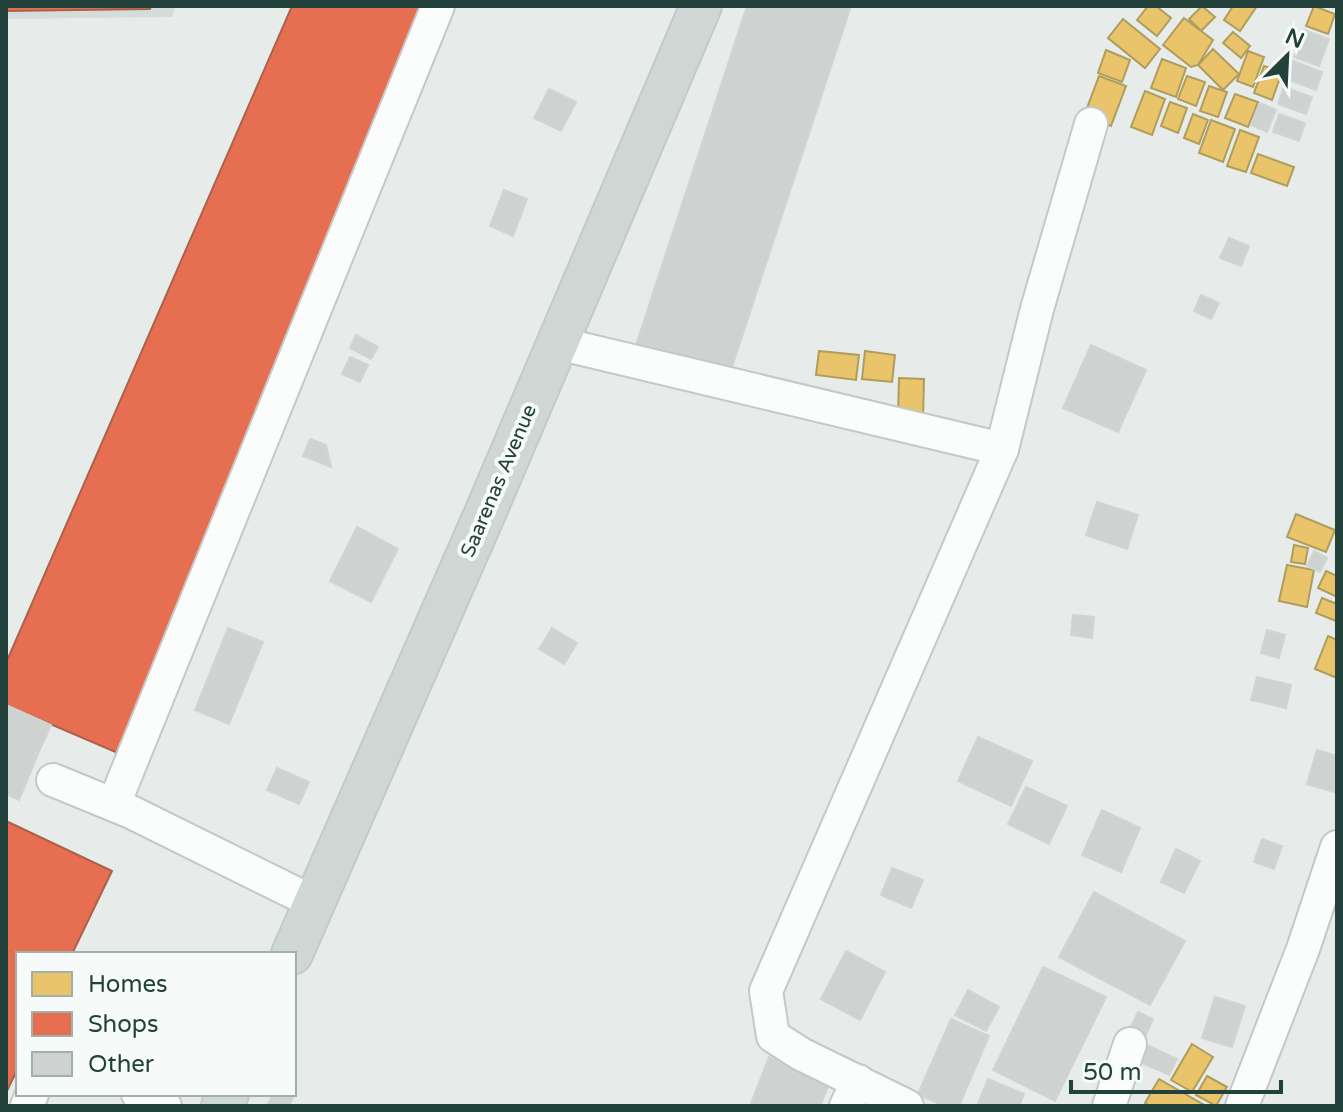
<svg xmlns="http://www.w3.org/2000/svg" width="1343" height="1112" font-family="'Varela Round',sans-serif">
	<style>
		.built { fill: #d5ddda }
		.homes { fill: #e9c46a; stroke: #ae9d5c; stroke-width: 2 }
		.shops { fill: #e76f51; stroke: #ac614a; stroke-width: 2 }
		.building { fill: #ced3d1; stroke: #d0d5d3; stroke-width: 2 }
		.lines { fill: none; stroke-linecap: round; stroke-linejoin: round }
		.minor-casing { stroke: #c4c9c7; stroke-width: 36 }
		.major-casing { stroke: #c2cbc9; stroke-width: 44 }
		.minor { stroke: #fbfcfc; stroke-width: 32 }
		.major { stroke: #cfd7d5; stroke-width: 40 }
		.labels { text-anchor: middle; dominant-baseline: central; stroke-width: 8; stroke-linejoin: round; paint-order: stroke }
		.street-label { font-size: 20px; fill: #23413b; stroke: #f6faf8 }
	</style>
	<rect width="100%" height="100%" fill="#e7ecea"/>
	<polygon class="built" points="6,6 176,6 172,17 6,19"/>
	<g class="homes">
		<polygon points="1148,6 1156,6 1171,18 1157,36 1137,20"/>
		<polygon points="1202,6 1215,17 1201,31 1189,19"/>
		<polygon points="1233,6 1257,6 1240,31 1224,20"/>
		<polygon points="1314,6 1335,14 1328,34 1306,26"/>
		<polygon points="1184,18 1213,40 1198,65 1191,67 1163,45"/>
		<polygon points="1123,19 1160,49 1145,68 1108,38"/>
		<polygon points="1233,32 1250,46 1241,58 1223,43"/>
		<polygon points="1213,49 1239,74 1223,90 1198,65"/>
		<polygon points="1106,50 1130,60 1122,82 1098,73"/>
		<polygon points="1248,51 1264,57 1253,87 1237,81"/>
		<polygon points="1162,59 1186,68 1176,97 1151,88"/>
		<polygon points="1264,66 1282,72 1272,100 1254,93"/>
		<polygon points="1099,76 1126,86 1111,126 1084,116"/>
		<polygon points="1187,76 1205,82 1196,106 1178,99"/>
		<polygon points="1209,86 1227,92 1218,117 1200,111"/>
		<polygon points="1145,91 1165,99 1152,135 1131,127"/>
		<polygon points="1235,94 1258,102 1248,127 1225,118"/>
		<polygon points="1170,102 1187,108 1178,133 1161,126"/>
		<polygon points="1193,114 1208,120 1199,144 1184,138"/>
		<polygon points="1211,120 1235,129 1223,162 1199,153"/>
		<polygon points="1240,130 1259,137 1246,172 1227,166"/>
		<polygon points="1258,154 1294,167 1287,186 1251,173"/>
		<polygon points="819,351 859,355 856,380 816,375"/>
		<polygon points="865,351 895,355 892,382 862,379"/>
		<polygon points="899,378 924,379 923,419 898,418"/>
		<polygon points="1296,514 1335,530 1326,552 1287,537"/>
		<polygon points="1294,545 1308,548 1305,564 1291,562"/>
		<polygon points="1287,565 1314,570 1307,607 1279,601"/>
		<polygon points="1326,571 1337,576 1337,597 1318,588"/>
		<polygon points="1322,598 1337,604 1336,621 1316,613"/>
		<polygon points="1328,636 1337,640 1337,678 1315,669"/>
		<polygon points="1192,1044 1213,1057 1192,1092 1171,1080"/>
		<polygon points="1207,1076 1227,1087 1216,1106 1196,1095"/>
		<polygon points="1159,1079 1206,1106 1150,1106 1145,1103"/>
	</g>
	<g class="shops">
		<polygon points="6,6 151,6 150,9 6,11"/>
		<polygon points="292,6 425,6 120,754 6,705 6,663"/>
		<polygon points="6,821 112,871 72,954 18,954 18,1068 6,1093"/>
	</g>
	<g class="building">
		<polygon points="747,6 851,6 729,376 636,345"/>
		<polygon points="1304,30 1329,39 1319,66 1294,57"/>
		<polygon points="1293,61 1322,72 1316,90 1286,79"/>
		<polygon points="1284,87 1312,97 1306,114 1278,104"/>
		<polygon points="549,89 576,102 561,131 534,118"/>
		<polygon points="1260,103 1276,110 1267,132 1251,125"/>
		<polygon points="1279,114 1305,123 1299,141 1273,132"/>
		<polygon points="504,190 527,199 513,236 490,226"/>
		<polygon points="1229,238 1249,246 1241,266 1220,258"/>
		<polygon points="1201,295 1219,303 1211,319 1194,311"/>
		<polygon points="356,335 378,347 371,359 350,348"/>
		<polygon points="1091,345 1146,370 1118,432 1063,408"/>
		<polygon points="350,357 368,365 360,382 342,374"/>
		<polygon points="310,439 326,445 331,467 303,456"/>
		<polygon points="1097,502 1138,515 1127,549 1086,535"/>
		<polygon points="357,527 398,549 371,602 330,581"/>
		<polygon points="1314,551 1327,558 1320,572 1307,566"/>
		<polygon points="1073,615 1094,617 1092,638 1071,635"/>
		<polygon points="228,628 263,642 229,724 195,710"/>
		<polygon points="552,628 577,643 564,664 539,649"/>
		<polygon points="1267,630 1285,635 1279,658 1261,653"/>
		<polygon points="1257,677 1291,685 1286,708 1251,700"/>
		<polygon points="6,705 51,725 38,754 6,740"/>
		<polygon points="978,737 1032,761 1011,806 958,781"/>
		<polygon points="6,740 38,754 19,800 6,794"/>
		<polygon points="1317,750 1337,756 1337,783 1334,792 1307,784"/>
		<polygon points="277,768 309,782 299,804 267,790"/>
		<polygon points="1026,787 1067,806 1049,844 1008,824"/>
		<polygon points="1102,810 1140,828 1121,872 1082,855"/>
		<polygon points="1262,839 1282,846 1274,869 1254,862"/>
		<polygon points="1176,849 1200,861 1184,893 1161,882"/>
		<polygon points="892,868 923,880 911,908 881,895"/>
		<polygon points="1094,892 1185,941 1150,1005 1059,957"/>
		<polygon points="846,951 885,972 860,1020 821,999"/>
		<polygon points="1043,967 1106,997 1055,1101 993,1070"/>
		<polygon points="968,990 999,1007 986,1031 955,1015"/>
		<polygon points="1215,997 1245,1006 1232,1047 1202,1038"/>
		<polygon points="1138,1012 1153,1019 1141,1046 1125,1039"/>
		<polygon points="951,1019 989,1036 959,1106 944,1106 918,1094"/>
		<polygon points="1147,1045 1177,1059 1169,1075 1140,1062"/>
		<polygon points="769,1057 830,1082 820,1106 750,1106"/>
		<polygon points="988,1079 1024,1094 1019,1106 977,1106"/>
		<polygon points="273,1094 286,1094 293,1097 289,1106 267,1106"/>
	</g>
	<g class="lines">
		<defs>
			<g id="minor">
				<polyline points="557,343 1002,449"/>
				<polyline points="53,780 131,812 315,903"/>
				<polyline points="114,804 438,6"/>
				<polyline points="138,1094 165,1106"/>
				<polyline points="27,1106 32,1094"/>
				<polyline points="846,1106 858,1081"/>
				<polyline points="907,1106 801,1054 773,1036 766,991 1002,449 1037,309 1091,124"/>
				<polyline points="1109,1106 1130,1044"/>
				<polyline points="1242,1106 1303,949 1337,847"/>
			</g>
			<g id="major">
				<polyline points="292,954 486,511 701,6"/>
				<polyline points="222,1106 228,1094"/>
			</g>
		</defs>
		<use href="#minor" class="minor-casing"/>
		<use href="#major" class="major-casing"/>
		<use href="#minor" class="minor"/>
		<use href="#major" class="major"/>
	</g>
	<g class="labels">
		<g class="street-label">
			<text transform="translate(499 481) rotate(-67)">Saarenas Avenue</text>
		</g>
	</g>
	<rect width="1343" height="1112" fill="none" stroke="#23413b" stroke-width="16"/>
	<rect x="16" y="952" width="280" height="144" fill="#f6faf8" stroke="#a2b0ac" stroke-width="2"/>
	<rect x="32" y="972" width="40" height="24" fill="#e9c46a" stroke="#a2b0ac" stroke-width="2"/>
	<text x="88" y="992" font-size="24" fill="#23413b">Homes</text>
	<rect x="32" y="1012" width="40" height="24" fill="#e76f51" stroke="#a2b0ac" stroke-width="2"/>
	<text x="88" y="1032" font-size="24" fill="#23413b">Shops</text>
	<rect x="32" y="1052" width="40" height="24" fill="#ced3d1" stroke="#a2b0ac" stroke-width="2"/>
	<text x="88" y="1072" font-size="24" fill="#23413b">Other</text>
	<g transform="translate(1287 56) rotate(24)" stroke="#f6faf8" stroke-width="6" paint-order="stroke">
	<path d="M0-6L14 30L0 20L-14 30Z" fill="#23413b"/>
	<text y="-12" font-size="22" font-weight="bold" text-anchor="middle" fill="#23413b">N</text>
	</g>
	<path d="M1071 1080v12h210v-12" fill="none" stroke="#23413b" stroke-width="4"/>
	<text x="1083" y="1080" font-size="24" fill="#23413b" stroke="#f6faf8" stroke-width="6" paint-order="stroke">50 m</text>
</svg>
